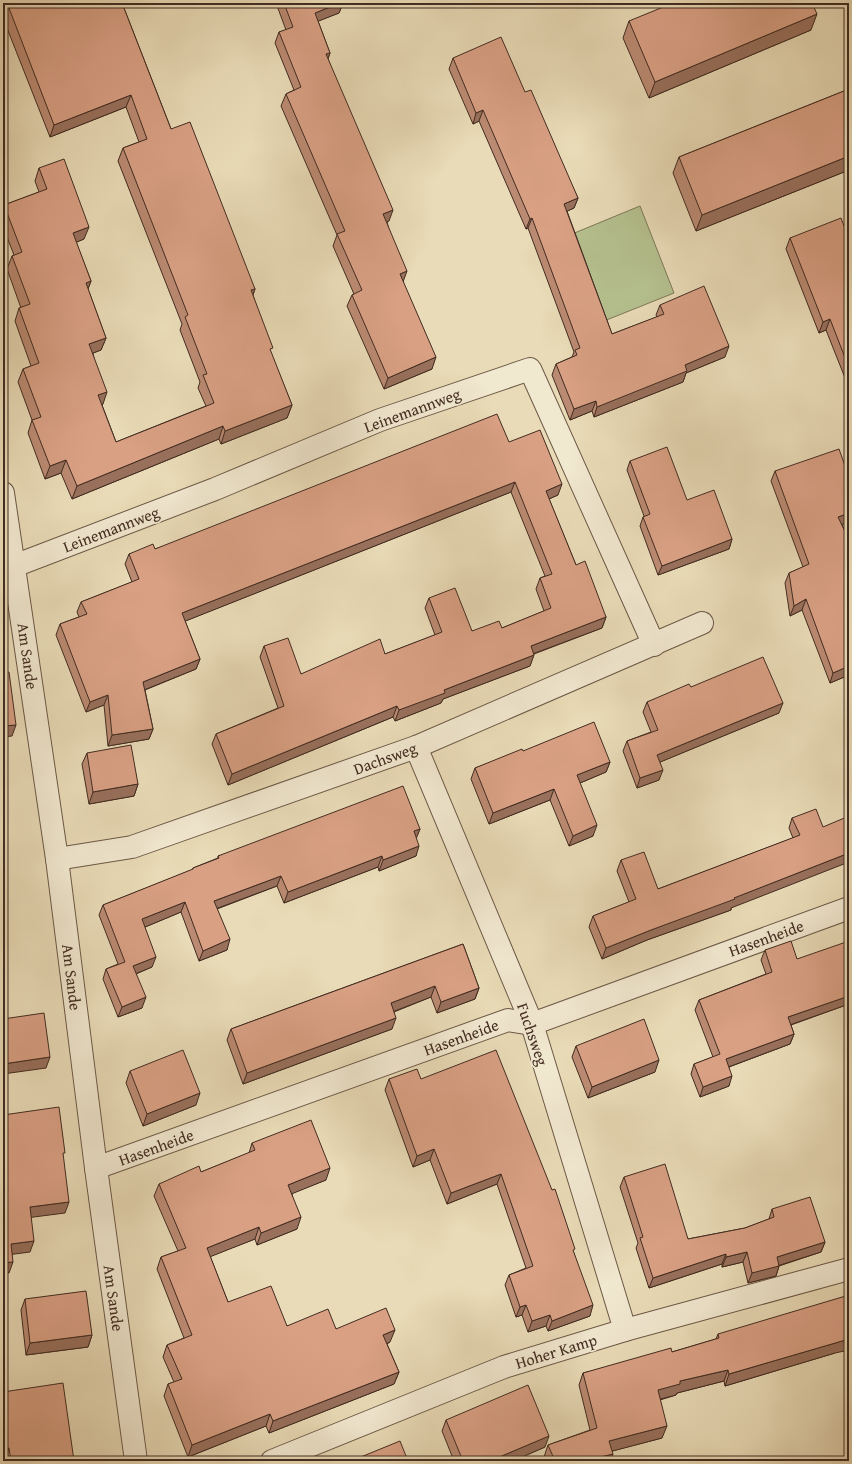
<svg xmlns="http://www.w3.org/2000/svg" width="852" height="1464" font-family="'Gentium Book Plus',serif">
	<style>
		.green { fill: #b5c08f; stroke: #7c7658 }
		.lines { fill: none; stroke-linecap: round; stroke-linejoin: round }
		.street-casing { stroke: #6c5846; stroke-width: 24 }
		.street { stroke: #f1e8d0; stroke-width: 22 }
		.wall { fill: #bb8a72; stroke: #422c21 }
		.shaded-wall { fill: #98705c; stroke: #422c21 }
		.building { fill: #d9a084; stroke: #422c21 }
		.labels { text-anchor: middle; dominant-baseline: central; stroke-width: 3.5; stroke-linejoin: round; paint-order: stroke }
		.street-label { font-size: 16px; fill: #422c21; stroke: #f1e8d0 }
	</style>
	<rect width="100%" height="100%" fill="#e9dbb7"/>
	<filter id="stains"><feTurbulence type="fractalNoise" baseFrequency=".005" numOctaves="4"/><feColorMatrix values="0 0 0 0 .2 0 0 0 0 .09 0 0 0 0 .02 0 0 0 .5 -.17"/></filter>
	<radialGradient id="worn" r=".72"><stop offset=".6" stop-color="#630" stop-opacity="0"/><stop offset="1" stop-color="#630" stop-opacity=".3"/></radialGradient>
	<polygon class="green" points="640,206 674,293 604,321 572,234"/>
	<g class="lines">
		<defs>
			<g id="street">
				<polyline points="3,493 57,859 96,1168 136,1461"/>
				<polyline points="14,566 215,489 380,420 530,369 654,645"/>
				<polyline points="416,747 532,1024 625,1330"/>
				<polyline points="57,859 132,847 416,747 702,623"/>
				<polyline points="96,1168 508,1020 532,1024 849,908"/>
				<polyline points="272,1461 504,1367 625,1330 849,1269"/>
			</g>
		</defs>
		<use href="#street" class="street-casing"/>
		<use href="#street" class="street"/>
	</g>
	<g class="wall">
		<polygon points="3,3 122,3 171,129 255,289 253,295 271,353 292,405 287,418 221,444 219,439 72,499 61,473 45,479 28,433 32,420 18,382 23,369 31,366 15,321 19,308 21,308 7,269 12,256 14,255 3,227 3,209 4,205 39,192 35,181 39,168 84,239 76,242 91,281 88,289 106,338 101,350 93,353 103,404 102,405 116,442 206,406 198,388 200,382 180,330 182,324 118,161 123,148 139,142 126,107 50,137 3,18"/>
		<polygon points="276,3 343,3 339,13 318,21 330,53 328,59 389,221 387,222 403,282 432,369 384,389 347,306 352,295 354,294 333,246 337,235 281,106 286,94 294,90 275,43 279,32 286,30"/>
		<polygon points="629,21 811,30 649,98 623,38"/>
		<polygon points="453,58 525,92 578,198 574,208 567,211 612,334 657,317 656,315 660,305 725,357 686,373 683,382 594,417 592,411 570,420 552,375 556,364 572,357 574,352 528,228 526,229 479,121 473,124 449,69"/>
		<polygon points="849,89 849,170 696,231 673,173 679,157"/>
		<polygon points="790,238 849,239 849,388 826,330 819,333 786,249"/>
		<polygon points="509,442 558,495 549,499 576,565 606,617 602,628 534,654 530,666 443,699 441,703 395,721 393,717 228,785 212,744 216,734 278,708 260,657 264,646 301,674 385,654 435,635 425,608 429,598 472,631 502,628 544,611 536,589 540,578 545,576 511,492 185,621 200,659 196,669 145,690 153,729 149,739 108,746 104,705 86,712 56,635 60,624 79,617 77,612 81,602 132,582 125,564 129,554 155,549"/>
		<polygon points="630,461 732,539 729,549 658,575 640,526 643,517 644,516 627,470"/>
		<polygon points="775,471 849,477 849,522 842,524 849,540 849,675 830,683 802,610 790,616 785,583 789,573 803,567 771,481"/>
		<polygon points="691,687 779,713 660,762 659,780 637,788 623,751 627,741 651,732 643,712 647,702"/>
		<polygon points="523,751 610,762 606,772 580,783 593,836 569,846 550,800 489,824 471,779 475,768"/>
		<polygon points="87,753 138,784 134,796 89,804 82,764"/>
		<polygon points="792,818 823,827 731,908 731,910 647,940 602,959 589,927 593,916 629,902 617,871 621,860 658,889 793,838 789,828"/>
		<polygon points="420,829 416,838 416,856 379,871 378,867 284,903 277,886 217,909 227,950 199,961 181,912 145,927 152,967 136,974 142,1008 118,1017 103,979 106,969 118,964 99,915 103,905 192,870 193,868 218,858 218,856"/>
		<polygon points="849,924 849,932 847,928"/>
		<polygon points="463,944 479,988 475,999 437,1013 431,997 394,1012 392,1029 243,1084 227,1040 231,1029"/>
		<polygon points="765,950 797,959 849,1004 791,1025 794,1034 790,1044 729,1067 729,1086 700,1097 691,1074 694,1064 713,1057 695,1010 699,1000 766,974 761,960"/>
		<polygon points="576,1046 655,1072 588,1098 572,1057"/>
		<polygon points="130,1071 196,1105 143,1126 126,1083"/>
		<polygon points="389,1079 421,1079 574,1253 590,1316 548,1331 546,1326 528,1332 522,1315 516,1317 505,1285 509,1275 526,1268 497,1184 447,1204 430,1160 413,1167 385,1090"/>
		<polygon points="849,1140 849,1152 847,1145"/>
		<polygon points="252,1143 326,1180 292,1193 297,1229 257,1245 255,1239 210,1256 228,1302 287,1326 336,1329 390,1342 387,1344 399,1372 394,1384 269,1433 266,1426 188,1457 164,1396 168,1384 174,1382 163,1357 167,1345 184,1338 157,1269 161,1257 178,1251 154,1196 159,1184 201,1172 249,1153"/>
		<polygon points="624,1177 688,1239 745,1228 769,1219 772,1209 825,1242 821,1252 779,1266 776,1276 748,1283 743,1262 722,1267 722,1264 649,1288 636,1248 638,1243 620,1187"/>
		<polygon points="25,1299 92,1335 88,1347 26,1355 21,1310"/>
		<polygon points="718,1334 835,1353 725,1386 724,1381 677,1393 676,1395 660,1400 662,1438 612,1451 611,1461 546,1461 544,1457 548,1445 590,1430 579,1385 583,1373 672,1352 716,1339"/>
		<polygon points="3,1392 74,1461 3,1461"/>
		<polygon points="446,1420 545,1447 513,1461 454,1461 442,1431"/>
	</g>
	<g class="shaded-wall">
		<polygon points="340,3 343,3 339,13 311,24 315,13"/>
		<polygon points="817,14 811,30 649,98 655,82"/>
		<polygon points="330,53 326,64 326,54"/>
		<polygon points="131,95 126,107 50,137 54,125"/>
		<polygon points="483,110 479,121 473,124 476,113"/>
		<polygon points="849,156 849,170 696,231 702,215"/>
		<polygon points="578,198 574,208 561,214 564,204"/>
		<polygon points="393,210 389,221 379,226 383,214"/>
		<polygon points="532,218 528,228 526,229 530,219"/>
		<polygon points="89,227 84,239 68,246 73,233"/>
		<polygon points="407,271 403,282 400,274"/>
		<polygon points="91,281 86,294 86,283"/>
		<polygon points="255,289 250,302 251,290"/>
		<polygon points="830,319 826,330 819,333 823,322"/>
		<polygon points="106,338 101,350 85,356 89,344"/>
		<polygon points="729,346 725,357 686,373 683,382 594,417 597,407 685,365"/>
		<polygon points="436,357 432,369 384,389 388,378"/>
		<polygon points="107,392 103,404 94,408 98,395"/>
		<polygon points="596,401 592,411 570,420 574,409"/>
		<polygon points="292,405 287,418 221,444 225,431"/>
		<polygon points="223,426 219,439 72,499 77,486"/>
		<polygon points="66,460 61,473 45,479 50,466"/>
		<polygon points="515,482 511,492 178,624 182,613"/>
		<polygon points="562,484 558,495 542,502 546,491"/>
		<polygon points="849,513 849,522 834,527 838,517"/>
		<polygon points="732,539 729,549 658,575 662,566"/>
		<polygon points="806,599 802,610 790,616 794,606"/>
		<polygon points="606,617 602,628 527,656 531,646"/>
		<polygon points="534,655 530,666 443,699 441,703 395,721 399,710 444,690"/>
		<polygon points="200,659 196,669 139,692 143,682"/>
		<polygon points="849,666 849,675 830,683 833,673"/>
		<polygon points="108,695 104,705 86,712 90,702"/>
		<polygon points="783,703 779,713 653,765 657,755"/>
		<polygon points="397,706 393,717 228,785 232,774"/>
		<polygon points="16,725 12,736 3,737 3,726"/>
		<polygon points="153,729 149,739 108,746 112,735"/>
		<polygon points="610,762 606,772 573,786 577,775"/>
		<polygon points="663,770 659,780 637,788 640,778"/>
		<polygon points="138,784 134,796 89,804 93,792"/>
		<polygon points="554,789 550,800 489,824 493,813"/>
		<polygon points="597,825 593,836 569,846 573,836"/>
		<polygon points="420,829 416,839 414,831"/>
		<polygon points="419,846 416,856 379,871 383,860"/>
		<polygon points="849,853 849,862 731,908 731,910 647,940 602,959 606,948 651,930"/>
		<polygon points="382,856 378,867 284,903 288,892"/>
		<polygon points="281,876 277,886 210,911 214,901"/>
		<polygon points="185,902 181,912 138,930 142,919"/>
		<polygon points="230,939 227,950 199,961 203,951"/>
		<polygon points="156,957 152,967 130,976 133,966"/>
		<polygon points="435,986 431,997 387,1014 391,1003"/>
		<polygon points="479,988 475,999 437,1013 441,1002"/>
		<polygon points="849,996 849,1004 784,1027 788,1017"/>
		<polygon points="146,997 142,1008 118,1017 122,1007"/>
		<polygon points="396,1018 392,1029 243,1084 247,1073"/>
		<polygon points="794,1034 790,1044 723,1069 726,1059"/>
		<polygon points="50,1057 46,1068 3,1074 3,1064"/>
		<polygon points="659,1060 655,1072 588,1098 592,1087"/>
		<polygon points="732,1076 729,1086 700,1097 703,1087"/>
		<polygon points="200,1093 196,1105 143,1126 147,1114"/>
		<polygon points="434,1149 430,1160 413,1167 417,1156"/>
		<polygon points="330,1168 326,1180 284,1197 288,1185"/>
		<polygon points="501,1174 497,1184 447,1204 451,1193"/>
		<polygon points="69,1202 65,1213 26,1218 30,1207"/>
		<polygon points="301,1217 297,1229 257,1245 261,1233"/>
		<polygon points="259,1227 255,1239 202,1260 207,1248"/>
		<polygon points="34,1241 30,1252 7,1255 11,1244"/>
		<polygon points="825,1242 821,1252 777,1266 779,1266 776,1276 748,1283 752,1273 777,1257"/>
		<polygon points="747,1252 743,1262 722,1267 726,1257"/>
		<polygon points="726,1254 722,1264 649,1288 653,1278"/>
		<polygon points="13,1262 9,1273 3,1274 3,1263"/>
		<polygon points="526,1305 522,1315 516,1317 520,1307"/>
		<polygon points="593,1305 590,1316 548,1331 552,1321"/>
		<polygon points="550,1315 546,1326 528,1332 532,1321"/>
		<polygon points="395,1330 390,1342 379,1347 383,1335"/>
		<polygon points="92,1335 88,1347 26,1355 30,1343"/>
		<polygon points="849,1339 849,1350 835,1353 725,1386 729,1374"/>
		<polygon points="728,1370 724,1381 677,1393 676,1395 653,1401 658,1390 680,1381"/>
		<polygon points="399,1372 394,1384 269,1433 273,1421"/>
		<polygon points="270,1414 266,1426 188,1457 192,1445"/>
		<polygon points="667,1426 662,1438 605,1453 609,1441"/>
		<polygon points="549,1436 545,1447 513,1461 490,1461"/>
		<polygon points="9,1448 5,1461 3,1461 3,1449"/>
		<polygon points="613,1454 611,1461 588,1461 588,1460"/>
	</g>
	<g class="building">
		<polygon points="7,3 122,3 171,129 190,122 255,289 251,290 273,348 270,349 292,405 225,431 223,426 77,486 66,460 50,466 32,420 41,417 23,369 39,363 19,308 30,304 12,256 22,252 4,205 47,189 39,168 64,159 89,227 73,233 91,281 86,283 106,338 89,344 107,392 98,395 116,442 214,403 203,375 207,374 185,317 188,315 123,148 147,139 131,95 54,125"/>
		<polygon points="284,3 340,3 315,13 330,53 326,54 393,210 383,214 407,271 400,274 436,357 388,378 352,295 362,290 337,234 345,231 286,94 301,87 279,32 293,27"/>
		<polygon points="673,3 812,3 817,14 655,82 629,21"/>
		<polygon points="501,37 525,92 531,90 578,198 564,204 612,334 664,314 660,305 704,286 729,346 685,365 687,371 597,407 596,401 574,409 556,364 577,355 575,350 580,348 532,218 530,219 483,110 476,113 453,58"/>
		<polygon points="849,89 849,156 702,215 679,157"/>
		<polygon points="841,218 849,239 849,368 830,319 823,322 790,238"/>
		<polygon points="497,414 509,442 540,430 562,484 546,491 576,565 585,561 606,617 531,646 534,655 444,690 445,693 399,710 397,706 232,774 216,734 284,706 264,646 288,638 301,674 380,639 385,654 442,632 429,598 455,588 472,631 499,621 502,628 551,608 540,578 552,574 515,482 182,613 200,659 143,682 153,729 112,735 108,695 90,702 60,624 87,614 81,602 139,579 129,554 153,544 155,549"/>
		<polygon points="667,447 687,500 714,490 732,539 662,566 643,517 650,514 630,461"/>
		<polygon points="839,449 849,477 849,513 838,517 849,540 849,666 833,673 806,599 794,606 789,573 809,564 775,471"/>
		<polygon points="763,657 783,703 657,755 663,770 640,778 627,741 658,730 647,702 689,684 691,687"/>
		<polygon points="9,672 16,725 3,726 3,673"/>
		<polygon points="594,722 610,762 577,775 597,825 573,836 554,789 493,813 475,768 522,749 523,751"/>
		<polygon points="131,745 138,784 93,792 87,753"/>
		<polygon points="403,786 420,829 414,831 419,846 383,860 382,856 288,892 281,876 214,901 230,939 203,951 185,902 142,919 156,957 133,966 146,997 122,1007 106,969 125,962 103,905 193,869 193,868 219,858 218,856"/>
		<polygon points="816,809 823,827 849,816 849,853 734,898 735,899 651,930 606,948 593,916 636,899 621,860 644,852 658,889 800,835 792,818"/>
		<polygon points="791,941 797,959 849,941 849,996 788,1017 794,1034 726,1059 732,1076 703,1087 694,1064 720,1054 699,1000 772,972 765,950"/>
		<polygon points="463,944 479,988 441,1002 435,986 391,1003 396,1018 247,1073 231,1029"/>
		<polygon points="44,1013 50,1057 3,1064 3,1019"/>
		<polygon points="644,1019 659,1060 592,1087 576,1046"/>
		<polygon points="183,1050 200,1093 147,1114 130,1071"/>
		<polygon points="496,1050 552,1190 555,1189 575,1249 573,1250 593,1305 552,1321 550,1315 532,1321 526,1305 520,1307 509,1275 533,1266 501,1174 451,1193 434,1149 417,1156 389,1079 417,1069 421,1079"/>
		<polygon points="3,1090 6,1113 3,1113"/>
		<polygon points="59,1107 65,1153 63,1153 69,1202 30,1207 34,1241 11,1244 13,1262 3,1263 3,1115"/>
		<polygon points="311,1120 330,1168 288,1185 301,1217 261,1233 259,1227 207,1248 228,1302 271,1286 287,1326 328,1309 336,1329 386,1308 395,1330 383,1335 399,1372 273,1421 270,1414 192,1445 168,1384 182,1379 167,1345 192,1335 161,1257 186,1248 159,1184 199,1166 201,1172 255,1150 252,1143"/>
		<polygon points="665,1164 688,1239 745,1228 774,1217 772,1209 810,1197 825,1242 777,1257 779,1266 752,1273 747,1252 726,1257 726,1254 653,1278 640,1238 643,1237 624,1177"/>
		<polygon points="86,1291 92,1335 30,1343 25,1299"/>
		<polygon points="849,1295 849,1339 729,1374 728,1370 680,1381 680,1384 658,1390 667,1426 609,1441 613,1454 588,1460 589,1461 555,1461 548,1445 597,1428 583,1373 671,1348 672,1352 719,1338 718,1334"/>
		<polygon points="63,1383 74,1461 11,1461 9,1448 3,1449 3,1392"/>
		<polygon points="528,1385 549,1436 490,1461 463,1461 446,1420"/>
		<polygon points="400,1441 408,1461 351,1461"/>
	</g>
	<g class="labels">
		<g class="street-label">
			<text transform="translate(412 410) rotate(-20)">Leinemannweg</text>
			<text transform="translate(111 529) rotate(-21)">Leinemannweg</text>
			<text transform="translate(28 656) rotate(82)">Am Sande</text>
			<text transform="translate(385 758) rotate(-20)">Dachsweg</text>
			<text transform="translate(766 938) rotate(-20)">Hasenheide</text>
			<text transform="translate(72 977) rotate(83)">Am Sande</text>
			<text transform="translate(533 1034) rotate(71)">Fuchsweg</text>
			<text transform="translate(461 1037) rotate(-20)">Hasenheide</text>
			<text transform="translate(156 1147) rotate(-20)">Hasenheide</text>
			<text transform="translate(114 1298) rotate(82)">Am Sande</text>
			<text transform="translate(556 1351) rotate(-17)">Hoher Kamp</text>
		</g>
	</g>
	<rect width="852" height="1464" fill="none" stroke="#e9dbb7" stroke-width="16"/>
	<rect x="4" y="4" width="844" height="1456" fill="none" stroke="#422c21" stroke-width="2"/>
	<rect x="8" y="8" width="836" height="1448" fill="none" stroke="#422c21"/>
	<rect width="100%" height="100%" filter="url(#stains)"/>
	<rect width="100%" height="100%" fill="url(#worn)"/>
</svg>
